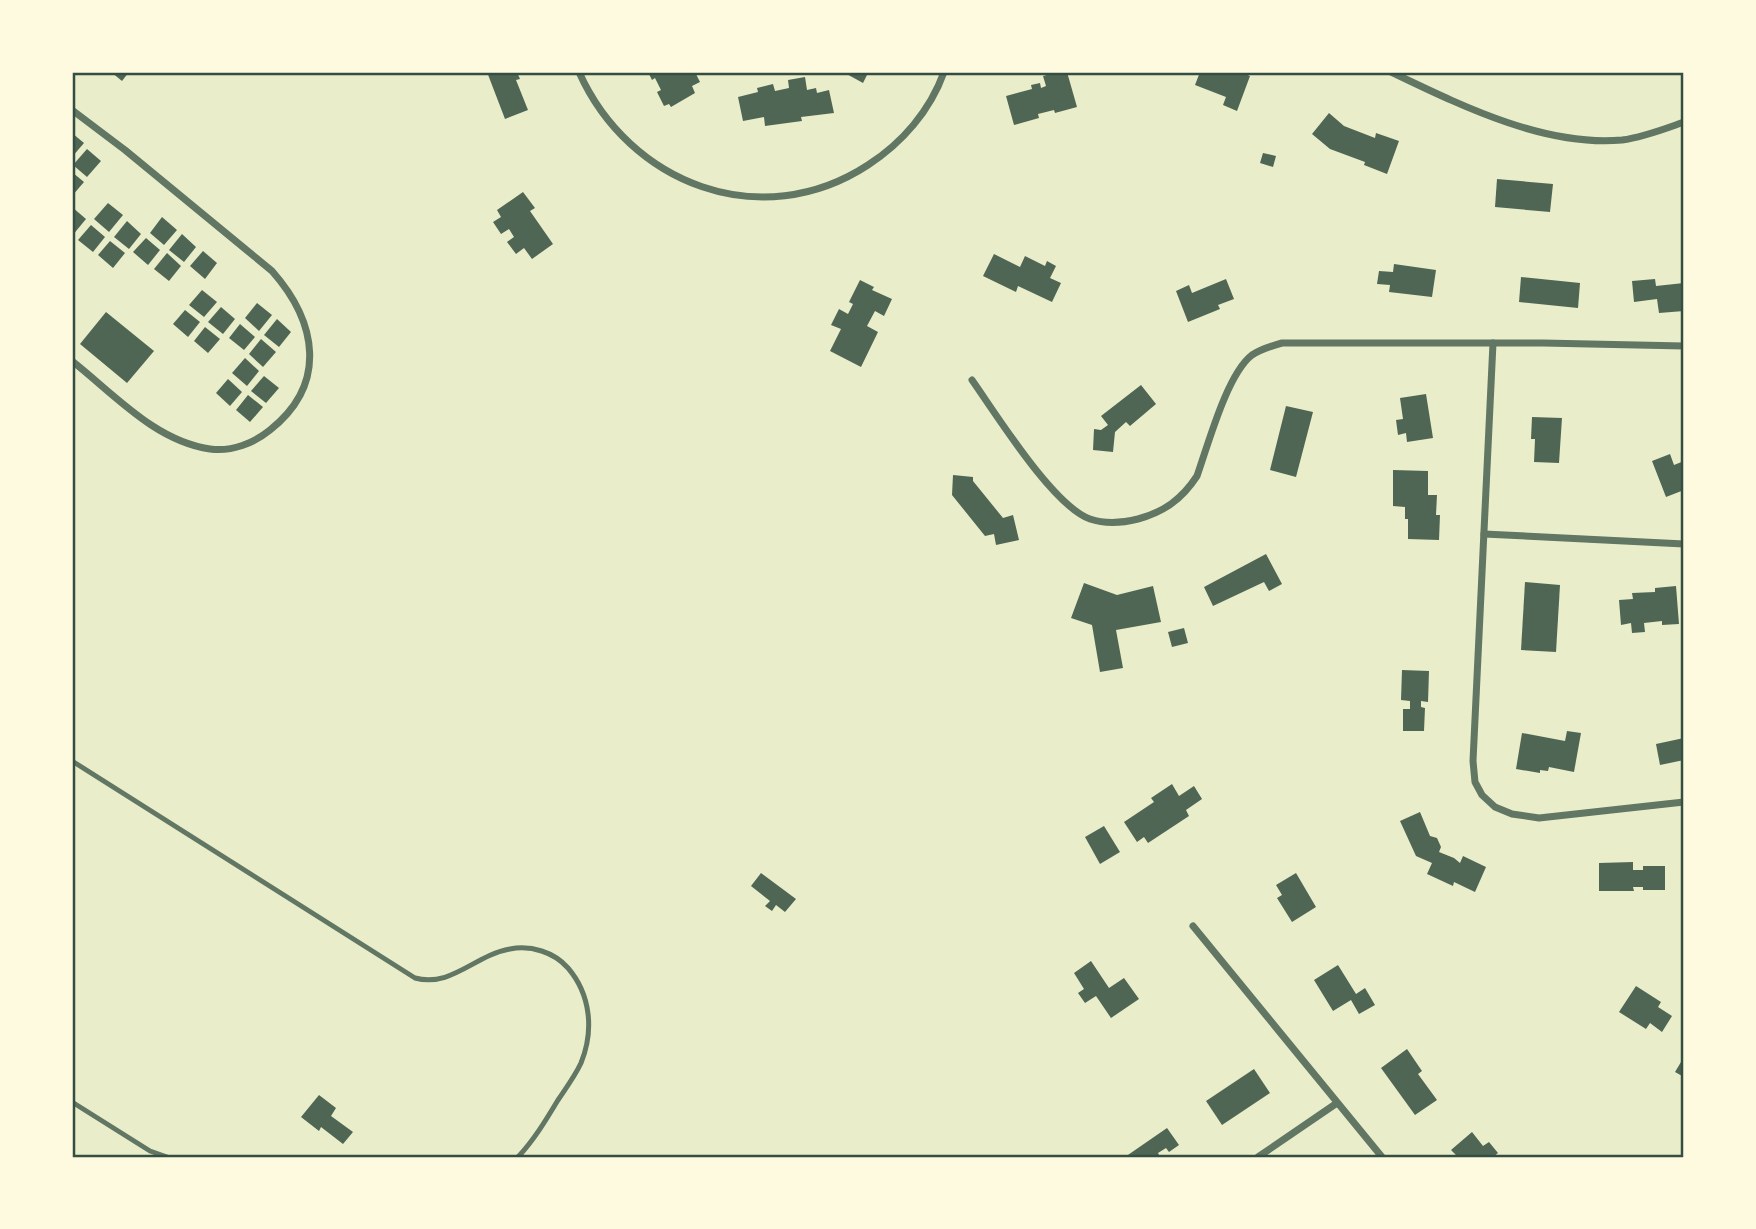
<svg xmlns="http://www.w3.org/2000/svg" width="1756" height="1229" font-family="'Exo 2',sans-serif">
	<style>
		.building { fill: #4f6655 }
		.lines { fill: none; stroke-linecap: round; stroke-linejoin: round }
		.service { stroke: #617663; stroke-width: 5 }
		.minor { stroke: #617663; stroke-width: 7 }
		.neatline { fill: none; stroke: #344e41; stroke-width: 2.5 }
	</style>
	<rect width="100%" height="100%" fill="#e9edc9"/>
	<g class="building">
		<polygon points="111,72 129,72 122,81"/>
		<polygon points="487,72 517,72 520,79 516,80 528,110 505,119"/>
		<polygon points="648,72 682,72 685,75 695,72 700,82 692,86 695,93 671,107 669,104 664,106 657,92 661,90 655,78 652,80"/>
		<polygon points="843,72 866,72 868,73 863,83"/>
		<polygon points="1058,72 1067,72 1077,107 1055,113 1054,110 1038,114 1039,118 1014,125 1006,96 1032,89 1031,85 1040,83 1041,88 1046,86 1043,76"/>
		<polygon points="1200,72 1241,72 1250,76 1237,111 1223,105 1226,97 1195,85"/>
		<polygon points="805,77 807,90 816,88 817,93 829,90 834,113 801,117 802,121 765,126 764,117 743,121 738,97 758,92 757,88 773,84 775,91 789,88 788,80"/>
		<polygon points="1329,113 1344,126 1375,138 1376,133 1399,141 1387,174 1364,165 1365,162 1330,149 1312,134"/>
		<polygon points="72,133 84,143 72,157"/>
		<polygon points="87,149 101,161 87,177 73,165"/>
		<polygon points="1263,153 1276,156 1273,167 1260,163"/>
		<polygon points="72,172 84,182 72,196"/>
		<polygon points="1497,179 1553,184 1550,212 1495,207"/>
		<polygon points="523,192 535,208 530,211 553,244 532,259 524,248 516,254 507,242 514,237 509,229 501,234 493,222 501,217 497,210"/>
		<polygon points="108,203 123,215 109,232 94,219"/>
		<polygon points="72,207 86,219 72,236"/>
		<polygon points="162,217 177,230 164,245 150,233"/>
		<polygon points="127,221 141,234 129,249 114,237"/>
		<polygon points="91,225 105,237 93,252 78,240"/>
		<polygon points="182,234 196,247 184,262 169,250"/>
		<polygon points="146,238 160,250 148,265 133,252"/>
		<polygon points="110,241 125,253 113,268 98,255"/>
		<polygon points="203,251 217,263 205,279 190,266"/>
		<polygon points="167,253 181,266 169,281 154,269"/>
		<polygon points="994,254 1020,267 1025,256 1045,266 1047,261 1056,266 1050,278 1061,283 1052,302 1018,286 1016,292 983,276"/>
		<polygon points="1394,264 1436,270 1432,297 1389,292 1390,285 1377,284 1379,271 1393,272"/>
		<polygon points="1521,277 1580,283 1578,308 1519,302"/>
		<polygon points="1226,279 1234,299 1218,305 1220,309 1188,322 1176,291 1189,285 1192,293"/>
		<polygon points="1655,279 1656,286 1684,283 1684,311 1659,313 1657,299 1634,302 1632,281"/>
		<polygon points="860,280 874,287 872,290 892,299 884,316 875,311 867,326 878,332 861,367 830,351 841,329 831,325 839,309 848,314 853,304 849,302"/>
		<polygon points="202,290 217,302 204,317 189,305"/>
		<polygon points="257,303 272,315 259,331 245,318"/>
		<polygon points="221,307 235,319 223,334 208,322"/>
		<polygon points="185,310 200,322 188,337 173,324"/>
		<polygon points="106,312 154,351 127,383 80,344"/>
		<polygon points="277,319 291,332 279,347 264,335"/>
		<polygon points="240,324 255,337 244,350 229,338"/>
		<polygon points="205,327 220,339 208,353 194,341"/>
		<polygon points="261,339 276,352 263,367 249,354"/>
		<polygon points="245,358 259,371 247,386 232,373"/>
		<polygon points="264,376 279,388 266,403 251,391"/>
		<polygon points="228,379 242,392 230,406 216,393"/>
		<polygon points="1141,385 1156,404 1130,426 1126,422 1115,432 1113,452 1093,450 1094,429 1101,430 1108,425 1101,416"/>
		<polygon points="1426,394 1433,438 1407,442 1406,433 1398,435 1396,420 1403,419 1400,398"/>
		<polygon points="248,395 263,407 250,422 236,410"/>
		<polygon points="1286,406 1313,412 1296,477 1270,470"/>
		<polygon points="1532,417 1562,418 1559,463 1534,462 1535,439 1531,439"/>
		<polygon points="1670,454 1674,465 1684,461 1684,490 1666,497 1652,461"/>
		<polygon points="1393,470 1428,471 1428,495 1437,495 1436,515 1440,515 1439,540 1408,539 1408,519 1405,519 1405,507 1393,506"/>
		<polygon points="953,475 973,477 973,481 1003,518 1013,515 1019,540 996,545 994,534 985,536 952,495"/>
		<polygon points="1266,554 1282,584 1269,591 1264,582 1213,606 1204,587"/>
		<polygon points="1525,582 1560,585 1556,652 1521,650"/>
		<polygon points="1084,583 1117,595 1153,586 1161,622 1116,630 1123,668 1100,672 1092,625 1071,618"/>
		<polygon points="1676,586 1679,624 1662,625 1662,621 1644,623 1645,632 1632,633 1631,623 1621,625 1619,600 1633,599 1632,593 1655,592 1655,588"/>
		<polygon points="1184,628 1188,643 1172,647 1168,632"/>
		<polygon points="1402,670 1429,671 1428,702 1421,701 1421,707 1425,708 1424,731 1403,731 1403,709 1410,709 1410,701 1401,700"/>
		<polygon points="1567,731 1581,733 1574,772 1549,767 1548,771 1540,770 1540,773 1516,769 1522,733 1565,741"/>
		<polygon points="1684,738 1684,760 1660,765 1656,744"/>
		<polygon points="1172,784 1179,796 1194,786 1202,799 1186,810 1189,816 1148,843 1144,837 1137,842 1124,822 1154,802 1151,798"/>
		<polygon points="1420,812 1430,836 1437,838 1441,847 1439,852 1454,858 1460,863 1463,856 1486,867 1475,892 1454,882 1453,886 1427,874 1432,863 1416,856 1400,821"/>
		<polygon points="1104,826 1120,852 1100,864 1085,837"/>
		<polygon points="1633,862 1633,870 1643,870 1643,866 1665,866 1665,890 1643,890 1643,887 1633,887 1634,891 1599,891 1599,863"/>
		<polygon points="761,873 796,899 785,912 776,905 772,911 765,906 770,901 751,886"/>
		<polygon points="1296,873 1316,907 1292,922 1277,898 1282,895 1276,885"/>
		<polygon points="1091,961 1109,988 1124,978 1139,999 1111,1018 1096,996 1085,1003 1078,993 1084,989 1074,973"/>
		<polygon points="1338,965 1356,994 1365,988 1375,1005 1359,1014 1351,1000 1333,1011 1314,980"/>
		<polygon points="1636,986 1661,1002 1658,1007 1672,1016 1662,1032 1650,1023 1646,1029 1619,1012"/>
		<polygon points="1407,1049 1422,1071 1418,1074 1437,1100 1415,1115 1381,1068"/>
		<polygon points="1684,1057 1684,1077 1675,1072"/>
		<polygon points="1254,1069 1270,1093 1222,1125 1206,1101"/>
		<polygon points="319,1095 336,1108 331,1116 353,1132 343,1144 321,1127 319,1131 301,1117"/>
		<polygon points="1167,1128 1179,1145 1169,1152 1166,1148 1158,1153 1160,1157 1125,1157"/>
		<polygon points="1472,1132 1483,1146 1489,1142 1498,1153 1493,1157 1458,1157 1451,1150"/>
	</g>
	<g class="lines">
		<g class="service">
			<path d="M72,761L415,978C451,988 475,955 510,949C531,945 554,952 568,968C591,995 594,1031 581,1063C575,1076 566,1088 558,1100C546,1120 534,1140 518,1157"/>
			<polyline points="72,1102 150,1151 167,1157"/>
		</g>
		<g class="minor">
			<path d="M579,72C629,184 761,235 868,165C902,143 930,111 944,72"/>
			<path d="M1391,72C1460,105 1544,147 1622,140C1644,137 1664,129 1684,122"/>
			<path d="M72,110L125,150L272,271C317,322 328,384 270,430C254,443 232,452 210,449C155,441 114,394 72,361"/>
			<polyline points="1493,343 1473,761 1475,782 1482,795 1495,807 1512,814 1539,818 1684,802"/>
			<path d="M972,380C996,414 1053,506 1090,519C1105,524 1122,523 1138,519C1164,512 1182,499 1197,476C1208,445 1227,374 1252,355C1261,349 1271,346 1282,343H1543L1684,346"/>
			<polyline points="1484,534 1684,544"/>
			<polyline points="1193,926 1382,1157"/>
			<polyline points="1258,1157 1337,1103"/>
		</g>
	</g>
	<rect width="1756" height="1229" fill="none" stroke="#fefae0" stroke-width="147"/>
	<rect x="74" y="74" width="1608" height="1082" class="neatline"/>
</svg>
